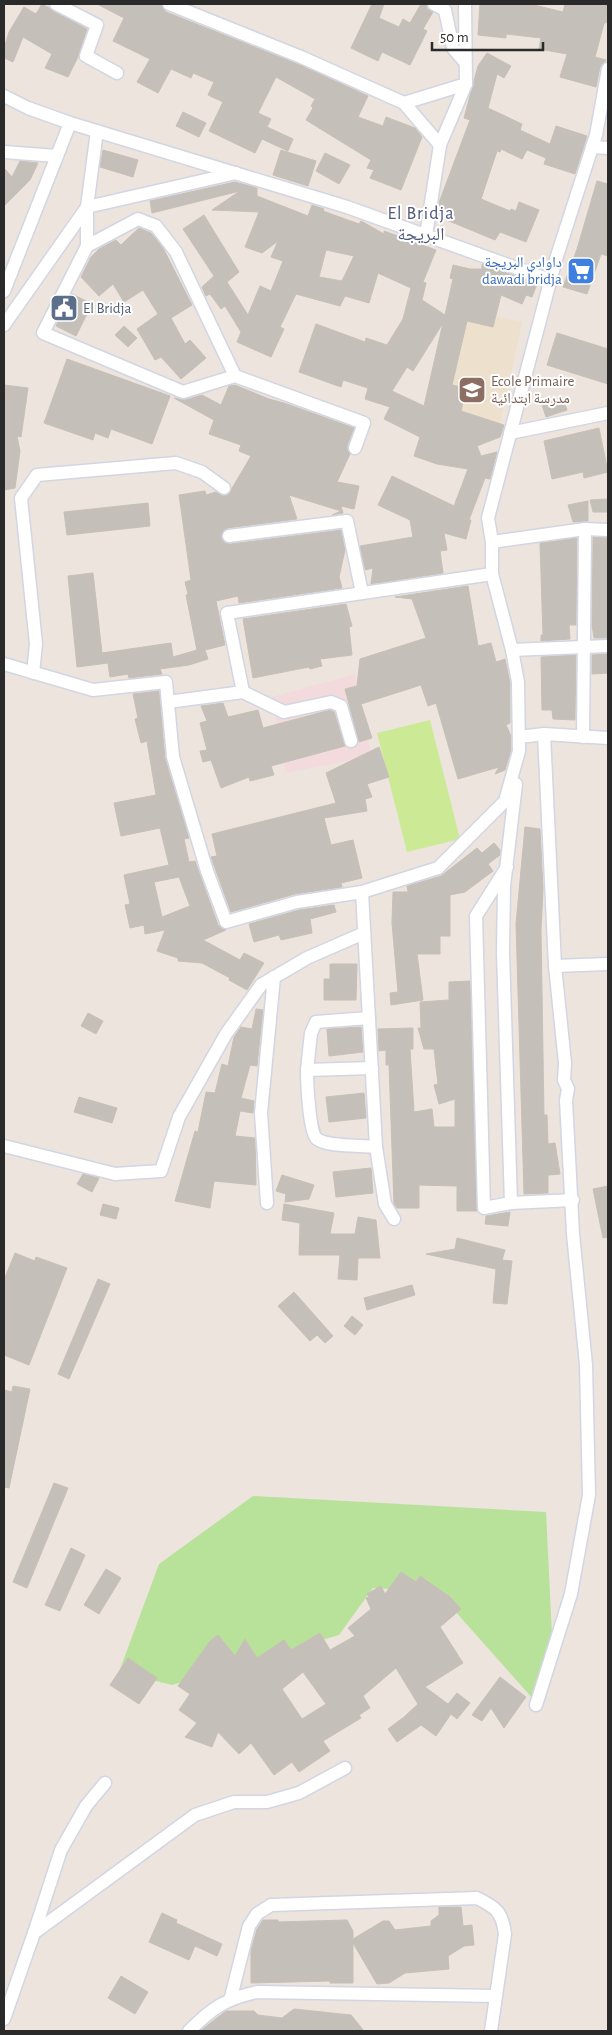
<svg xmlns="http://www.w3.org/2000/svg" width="612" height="2035" font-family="'Alegreya Sans','Noto Naskh Arabic',sans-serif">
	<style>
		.education { fill: #ede0cd }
		.medical { fill: #f3dadd }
		.green { fill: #b8e29a }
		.pitch { fill: #cce996 }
		.building { fill: #c4bfb8; stroke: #c8c0b6; fill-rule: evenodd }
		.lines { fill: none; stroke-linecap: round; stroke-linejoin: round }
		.minor-casing { stroke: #d2d6e3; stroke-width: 15 }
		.minor { stroke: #fff; stroke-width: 12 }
		.labels { text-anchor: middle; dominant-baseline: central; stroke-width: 4; stroke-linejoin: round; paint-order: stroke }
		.shop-label { font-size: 15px; fill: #366cbe; stroke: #fff; text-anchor: end }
		.service-label { font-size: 15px; fill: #4e5e75; stroke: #fff; text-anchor: start }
		.education-label { font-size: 15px; fill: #785e54; stroke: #fff; text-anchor: start }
		.quarter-label { font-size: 18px; letter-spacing: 1px; fill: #4c577a; stroke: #fff }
	</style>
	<rect width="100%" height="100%" fill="#ece4dd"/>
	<polygon class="education" points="455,308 522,322 499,428 432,413"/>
	<polygon class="medical" points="355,674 371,756 286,773 272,697"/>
	<polygon class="green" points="253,1496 546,1512 552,1636 534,1700 438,1592 373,1588 339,1635 172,1685 119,1672 159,1564"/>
	<polygon class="pitch" points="430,720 460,839 407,852 377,733"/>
	<g class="building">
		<polygon points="42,4 87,29 78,57 68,77 45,68 52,54 23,37 13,62 4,58 4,48 9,32 24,7 36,14"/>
		<polygon points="97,4 161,4 166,12 298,64 368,96 358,117 383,126 386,117 415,128 422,137 401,190 370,178 374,170 367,168 371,160 306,120 313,108 311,106 315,99 276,77 258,113 271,119 267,127 293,139 288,151 262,139 255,153 209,131 223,102 208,95 214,82 193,73 191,78 171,69 158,93 137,82 150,59 113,41 124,18"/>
		<polygon points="372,4 384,4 379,18 399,27 403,19 410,23 421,4 426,4 427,9 433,12 423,29 427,31 410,65 382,52 378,61 351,48"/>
		<polygon points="480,4 530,4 563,12 565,4 608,4 608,16 606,23 604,23 595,57 606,60 600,67 596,87 560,77 567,54 539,49 541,38 506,34 506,38 478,35"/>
		<polygon points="487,53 511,66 504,78 497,74 488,108 522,124 520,130 550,144 556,126 587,136 575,174 544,164 546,158 527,150 522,159 501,149 500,152 497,151 481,199 510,211 511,209 516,211 519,202 539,210 526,242 500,232 495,240 437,216 440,200 470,120 464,118 478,66"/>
		<polygon points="183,112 206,123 199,137 176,126"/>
		<polygon points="103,150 138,160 133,177 100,167"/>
		<polygon points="281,150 316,161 308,186 273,175"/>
		<polygon points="325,153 350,165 339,184 316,171"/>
		<polygon points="20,161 38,163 30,180 4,206 4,168 12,177"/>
		<polygon points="597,181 608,184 608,256 601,254 587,294 563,287 577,249"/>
		<path d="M235,182L257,188V196L308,216L312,205L324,209L323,211L359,224L361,221L384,234V231L436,250L423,282L426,283L422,300L445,315L453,279L450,278L453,265L470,269H482V264L537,284L532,297L526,295L522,304L501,295L493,327L467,321L452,385L466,388L461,411L504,425L500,437L477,446L481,456L497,452L490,479L485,478L469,520H471L466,539L444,533L447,550L440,551L443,573L371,584L373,568L365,570L360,546L413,537L410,520L378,505L392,476L454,506L468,469L437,464L414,456L420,437L384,419L390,407L365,399L368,388L343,380L341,387L299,372L316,324L365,342L366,338L387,345L403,319L411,288L378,273L369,303L345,296L340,306L296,294L280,327L284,329L271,357L237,342L241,332L225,306L221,309L210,294L206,296L202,287L214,276L183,229L204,215L239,272L227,282L248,315L260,286L271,291L283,261L271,257L278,241L262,253L245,247L259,212L212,210L240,191L152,213L150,201ZM326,250L354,256L342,281L319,277ZM443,323L424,406L392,391L407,367L413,371Z"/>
		<polygon points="139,228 151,233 163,248 192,305 171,318 185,344 190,340 206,358 181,379 161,357 155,360 137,329 158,314 143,290 124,302 113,284 99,296 81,277 91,257 99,249 116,240 121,245"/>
		<polygon points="72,294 92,304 76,336 56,326"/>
		<polygon points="124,326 137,338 128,347 115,335"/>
		<polygon points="557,333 608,349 608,384 547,365"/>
		<polygon points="67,359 170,396 152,444 111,429 108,438 95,433 93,440 44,423"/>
		<polygon points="4,385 28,388 21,437 17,436 20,451 15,488 4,490"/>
		<polygon points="235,385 269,399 284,403 354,428 347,446 350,454 337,482 359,486 354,509 341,506 343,513 332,515 341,511 289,495 297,519 228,528 224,530 221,537 223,541 230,544 341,530 345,550 339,577 342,588 239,603 238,596 216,601 225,645 205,650 208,659 189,665 160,669 162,674 129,678 128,674 110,677 108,663 77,667 68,576 93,573 102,653 171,643 173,657 197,650 186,595 188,594 185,582 191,580 179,495 205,491 206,495 216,492 223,496 228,495 251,456 239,451 241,445 209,434 214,420 174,398 185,400 202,395 221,405 229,386"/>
		<polygon points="562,397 567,410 546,417 542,405"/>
		<polygon points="599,428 608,472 584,478 583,472 552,479 544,441"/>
		<polygon points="608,499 608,512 593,512 590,500"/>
		<polygon points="588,501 588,521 573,522 568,505"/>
		<polygon points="148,503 150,526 67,535 64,512"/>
		<polygon points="593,537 608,538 608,638 594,638 592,625"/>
		<polygon points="577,538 576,625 569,625 570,639 541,641 541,635 543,635 540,543"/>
		<polygon points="468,586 478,646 491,643 496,662 505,659 510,683 510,723 506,725 511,736 511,750 505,770 495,774 499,767 458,779 436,703 428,706 421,685 361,704 372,738 359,742 345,689 357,686 360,659 426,638 412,599 395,597"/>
		<polygon points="346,604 352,626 349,627 352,655 320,659 322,666 310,669 309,667 253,678 243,619"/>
		<polygon points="608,654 608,673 592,674 592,655"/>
		<polygon points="576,655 575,720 553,719 552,710 542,710 541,657"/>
		<path d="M159,691L165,758L189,838L184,839L189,862L195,861L218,925L226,930L203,940L240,960L244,953L264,963L247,990L229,980L230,978L202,963L178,961V958L157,951L165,930L145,934L144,925L130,928L125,905L130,904L124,875L169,865L160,828L121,836L114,803L156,795L147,741L141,743L135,719L138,718L133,694ZM179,877L190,906L162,917L154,882Z"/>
		<polygon points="223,703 228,717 258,710 263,728 330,710 334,712 345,746 271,766 274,775 250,781 249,777 221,788 211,760 203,762 200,751 207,750 200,723 207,721 201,706"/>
		<polygon points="379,747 389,777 367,784 372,797 365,799 367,811 324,818 331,845 353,840 362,878 341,883 342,887 295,894 231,912 211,857 217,856 212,834 336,803 326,773"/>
		<polygon points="525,827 540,829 543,889 541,930 544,1115 547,1115 548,1144 555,1143 560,1174 548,1175 548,1193 524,1194 516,924"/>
		<polygon points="494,843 500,850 500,855 488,864 493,871 465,892 450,895 450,936 440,936 440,954 417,954 423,1000 391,1005 390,993 398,992 392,923 393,892 408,892 407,886 441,876 477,848 482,853"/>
		<polygon points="334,905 336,912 310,919 312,933 281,940 279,935 254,942 249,924 299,910"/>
		<polygon points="330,964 357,964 356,1000 324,1000 324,979 330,979"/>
		<polygon points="470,981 477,1211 457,1211 457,1186 419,1185 419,1208 397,1208 394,1204 389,1065 386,1065 386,1050 379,1051 378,1029 413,1028 413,1049 410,1049 414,1112 432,1109 434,1127 455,1127 455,1099 439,1104 434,1085 438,1084 434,1049 424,1049 418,1028 421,1028 420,1002 449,1000 449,982"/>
		<polygon points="256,1009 263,1010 257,1066 250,1065 241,1098 254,1101 253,1113 240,1111 235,1136 255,1138 256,1185 214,1181 210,1208 175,1201 195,1131 198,1132 206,1092 215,1093 222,1064 228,1066 234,1037 241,1027 252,1029"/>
		<polygon points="88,1013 103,1021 96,1034 81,1026"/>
		<polygon points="361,1027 363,1052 329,1056 327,1029"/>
		<polygon points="364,1093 366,1118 329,1122 326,1097"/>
		<polygon points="79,1097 117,1108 112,1123 74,1112"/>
		<polygon points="371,1168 373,1193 336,1197 333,1172"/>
		<polygon points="83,1174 99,1178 92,1192 77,1184"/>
		<polygon points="282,1175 314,1185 309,1199 285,1202 286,1194 276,1191"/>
		<polygon points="608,1186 608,1237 603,1238 593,1189"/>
		<polygon points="103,1204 119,1208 116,1219 100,1215"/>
		<polygon points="284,1204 334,1213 330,1234 355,1234 358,1217 376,1220 380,1258 358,1258 357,1280 338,1279 340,1255 299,1255 300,1223 282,1220"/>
		<polygon points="510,1212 508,1226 485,1224 486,1216"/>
		<polygon points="457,1238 505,1250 502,1260 512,1261 507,1304 493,1303 496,1269 426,1254 455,1249"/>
		<polygon points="15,1253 35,1261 36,1257 67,1268 29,1365 4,1355 4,1280"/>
		<polygon points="98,1279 110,1284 69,1379 58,1374"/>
		<polygon points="412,1285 415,1295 367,1310 364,1298"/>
		<polygon points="294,1292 333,1336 325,1343 317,1335 310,1341 278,1306"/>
		<polygon points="352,1316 363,1325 355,1335 344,1326"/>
		<polygon points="13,1386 30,1389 9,1488 4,1487 4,1390 12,1392"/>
		<polygon points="54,1483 68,1488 27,1588 13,1582"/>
		<polygon points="71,1548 85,1555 60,1611 45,1605"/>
		<polygon points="106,1569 121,1578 99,1614 84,1605"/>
		<path d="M401,1572L416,1582L420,1576L450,1597L461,1609L440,1627L463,1663L425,1687L448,1704L457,1693L470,1703L457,1719L451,1714L436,1736L421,1725L397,1742L388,1729L404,1717L418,1704L396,1668L363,1696L370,1708L359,1715L361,1718L323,1741L330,1751L299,1772L292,1762L274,1775L251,1743L239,1754L218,1732L212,1747L185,1737L197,1723L179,1710L190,1694L178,1686L210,1641L218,1635L235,1656L245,1639L257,1658L284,1640L291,1650L320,1633L330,1650L355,1636L348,1628L371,1609L366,1598L369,1597L367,1594L381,1586L385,1594ZM303,1672L326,1704L302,1719L282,1689Z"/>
		<polygon points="128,1658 157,1678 139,1704 110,1685"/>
		<polygon points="500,1677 526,1697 504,1728 491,1708 482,1721 472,1715"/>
		<polygon points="439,1907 461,1907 463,1926 472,1925 474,1945 464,1946 448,1956 449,1969 405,1973 389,1983 377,1984 353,1943 353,1983 330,1983 330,1981 251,1983 251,1950 257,1929 263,1920 278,1920 278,1922 347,1920 353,1931 353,1939 383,1921 389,1921 395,1930 431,1926 431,1921 439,1915"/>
		<polygon points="162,1913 177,1920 176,1923 222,1944 217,1956 195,1946 189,1960 149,1942"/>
		<polygon points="121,1976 148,1992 135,2014 108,1998"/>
		<polygon points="294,2009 351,2015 364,2031 200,2031 226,2011 254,2011 258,2015 282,2018"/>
	</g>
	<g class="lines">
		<defs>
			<g id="minor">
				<polyline points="56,4 97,25 86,56 117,73"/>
				<polyline points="169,4 301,57 404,103 440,145"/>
				<polyline points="434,4 445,10 453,48 465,62"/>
				<polyline points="4,96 28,108 70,123 347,207 550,280"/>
				<polyline points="404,103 466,84"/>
				<polyline points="592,147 608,148"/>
				<polyline points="4,152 57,156"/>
				<polyline points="236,173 87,207 87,246 43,333 183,392 235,376 364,423 355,448"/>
				<polyline points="426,235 440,145 466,84 465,4"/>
				<polyline points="87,246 138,219 156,226 176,252 235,376"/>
				<polyline points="4,291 70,123"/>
				<polyline points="4,325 87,207 97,131"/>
				<polyline points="510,433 608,413"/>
				<polyline points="229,536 347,521 362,593"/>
				<polyline points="492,542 585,529 608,530"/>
				<polyline points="512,650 608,646"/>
				<polyline points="4,664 93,690 166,682 173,757 207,871 226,922 297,902 362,892 438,868 505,801 519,751 518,682 512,650 492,574 492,542 488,518 556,259 596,135 608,69"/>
				<polyline points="33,673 36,644 21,498 37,475 176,463 202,472 224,488"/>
				<polyline points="243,692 284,712 331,702 341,706 351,741"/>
				<polyline points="168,702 243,692 227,613 492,574"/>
				<polyline points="519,737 544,734 608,738"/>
				<polyline points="583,737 585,529"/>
				<polyline points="507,867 476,916 484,1208 511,1203 503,953 504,886 516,784"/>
				<polyline points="362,892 376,1147 385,1204 394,1219"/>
				<polyline points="555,966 608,964"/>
				<path d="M372,1068L307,1070C307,1081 309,1133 317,1139C328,1147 361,1145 376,1147"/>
				<polyline points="307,1070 311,1033 316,1022 369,1018"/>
				<polyline points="4,1146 115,1174 161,1171 179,1117 226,1034 261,985 307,958 364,933"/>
				<polyline points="267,1203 261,1113 274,977"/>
				<polyline points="511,1203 573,1200"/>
				<polyline points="536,1705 571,1594 589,1495 586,1365 573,1234 566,1100 568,1089 564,1080 565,1063 555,966 544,734"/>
				<polyline points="34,1933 61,1850 86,1806 105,1783"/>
				<path d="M231,1997L249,1926L257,1914L271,1905L477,1898C497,1908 502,1912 505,1934L491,2031"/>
				<polyline points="4,2019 34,1933 195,1815 234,1802 267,1802 299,1793 345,1768"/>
				<path d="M189,2031C212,2008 225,1999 257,1992L495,1996"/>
			</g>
		</defs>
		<use href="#minor" class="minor-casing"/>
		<use href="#minor" class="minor"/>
	</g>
	<defs>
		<symbol id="supermarket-square" viewBox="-11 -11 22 22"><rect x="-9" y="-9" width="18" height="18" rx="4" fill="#3f7fe0" stroke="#fff"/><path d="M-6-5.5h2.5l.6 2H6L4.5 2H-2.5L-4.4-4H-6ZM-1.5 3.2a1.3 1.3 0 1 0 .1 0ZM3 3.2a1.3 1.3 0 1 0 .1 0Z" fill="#fff"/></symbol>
		<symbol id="civic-square" viewBox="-11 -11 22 22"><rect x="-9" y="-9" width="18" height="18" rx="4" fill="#5c6f8a" stroke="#fff"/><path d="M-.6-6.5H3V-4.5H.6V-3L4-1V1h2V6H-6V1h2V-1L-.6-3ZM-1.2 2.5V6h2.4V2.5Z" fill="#fff"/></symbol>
		<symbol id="school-square" viewBox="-11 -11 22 22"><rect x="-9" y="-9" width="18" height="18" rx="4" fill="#8d6e63" stroke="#fff"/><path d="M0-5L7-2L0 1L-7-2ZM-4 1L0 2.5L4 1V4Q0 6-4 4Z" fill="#fff"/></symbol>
	</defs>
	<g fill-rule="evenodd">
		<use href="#supermarket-square" x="565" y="255" width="32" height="32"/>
		<use href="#civic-square" x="48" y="292" width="32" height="32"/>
		<use href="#school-square" x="456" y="374" width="32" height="32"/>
	</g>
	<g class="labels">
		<g class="shop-label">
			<text x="562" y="262">داوادي البريجة<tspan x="562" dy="17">dawadi bridja</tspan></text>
		</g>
		<g class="service-label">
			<text x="83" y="308">El Bridja</text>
		</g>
		<g class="education-label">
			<text x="491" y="381">Ecole Primaire<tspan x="491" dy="17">مدرسة ابتدائية</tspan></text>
		</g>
		<g class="quarter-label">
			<text x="421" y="214">El Bridja<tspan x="421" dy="21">البريجة</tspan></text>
		</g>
	</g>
	<rect width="612" height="2035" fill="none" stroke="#2a2a2a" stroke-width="10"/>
	<path d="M432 42v8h111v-8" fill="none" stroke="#2a2a2a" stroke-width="2.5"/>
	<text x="440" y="42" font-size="15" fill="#2a2a2a" stroke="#ffffff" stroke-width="4" paint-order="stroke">50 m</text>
</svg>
